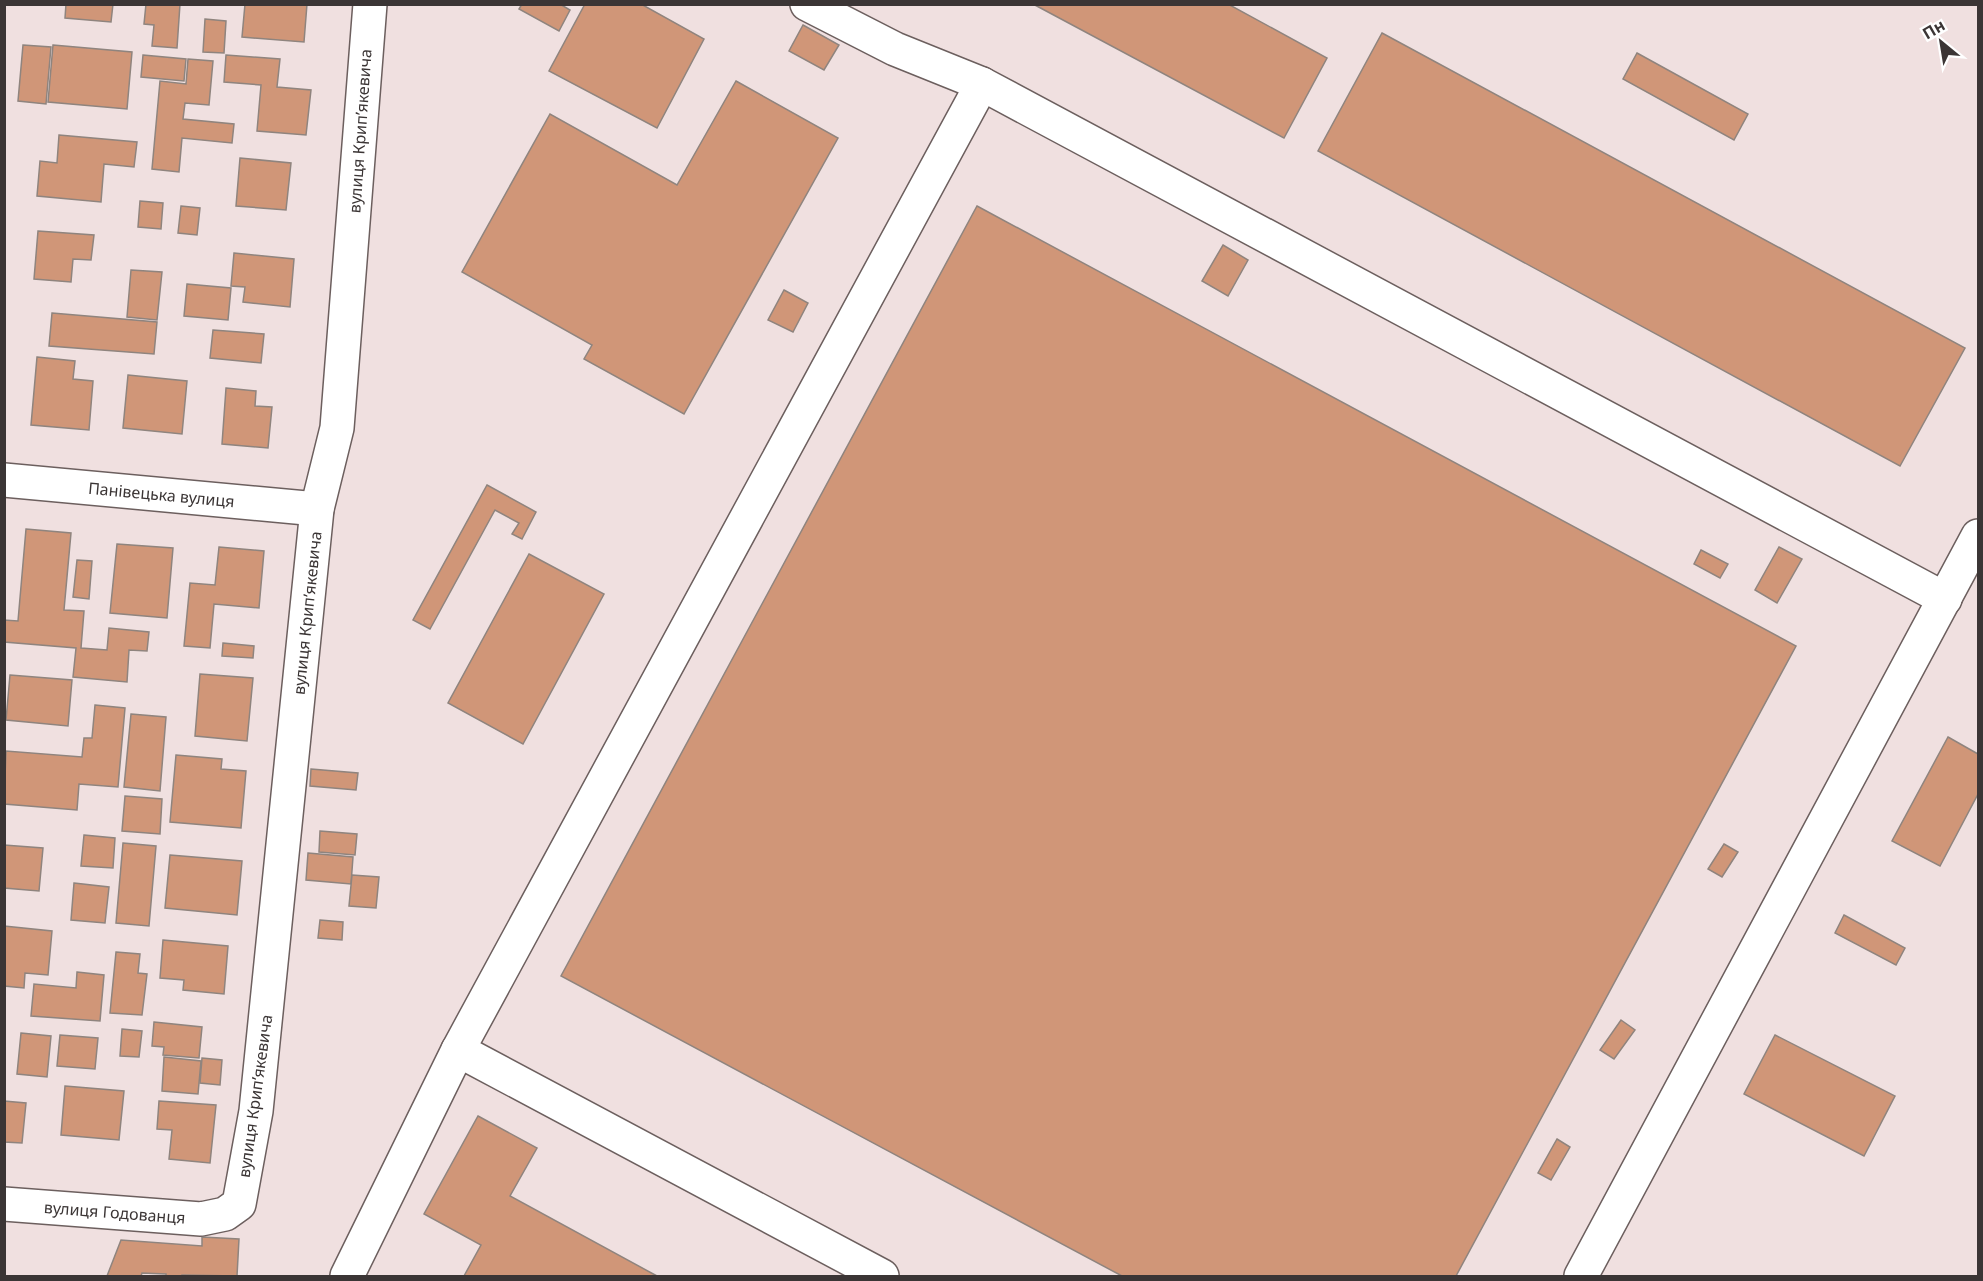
<svg xmlns="http://www.w3.org/2000/svg" width="1983" height="1281" font-family="'Noto Sans',sans-serif">
	<style>
		.building { fill: #d09678; stroke: #8f847e; stroke-width: 1.5 }
		.lines { fill: none; stroke-linecap: round; stroke-linejoin: round }
		.minor-casing { stroke: #6c5f5e; stroke-width: 36 }
		.minor { stroke: #fff; stroke-width: 33 }
		.labels { text-anchor: middle; dominant-baseline: central; stroke-width: 4.5; stroke-linejoin: round; paint-order: stroke }
		.street-label { font-size: 16px; fill: #3b3535; stroke: #fff }
	</style>
	<rect width="100%" height="100%" fill="#f0e0e0"/>
	<g class="building">
		<polygon points="66,4 113,4 111,22 65,18"/>
		<polygon points="146,4 180,4 177,48 152,46 154,25 144,24"/>
		<polygon points="245,4 307,4 304,42 242,37"/>
		<polygon points="522,4 560,4 570,10 559,31 519,9"/>
		<polygon points="585,4 641,4 704,39 657,128 549,71"/>
		<polygon points="1033,4 1228,4 1327,58 1284,138"/>
		<polygon points="205,19 226,21 224,53 203,52"/>
		<polygon points="803,25 839,45 824,70 789,51"/>
		<polygon points="1382,33 1965,348 1900,466 1318,151"/>
		<polygon points="23,45 51,47 46,104 18,101"/>
		<polygon points="53,45 132,52 127,109 48,102"/>
		<polygon points="1637,53 1748,114 1734,140 1623,79"/>
		<polygon points="143,55 186,59 184,81 141,77"/>
		<polygon points="226,55 280,59 277,87 311,90 306,135 257,131 261,85 224,82"/>
		<polygon points="188,59 213,61 209,105 185,103 183,119 234,124 232,143 182,138 179,172 152,169 160,81 186,84"/>
		<polygon points="736,81 838,138 684,414 584,359 592,345 462,272 550,114 677,185"/>
		<polygon points="59,135 137,142 134,167 104,164 101,202 37,196 40,161 57,163"/>
		<polygon points="240,158 291,163 286,210 236,206"/>
		<polygon points="140,201 163,203 161,229 138,227"/>
		<polygon points="181,206 200,208 197,235 178,233"/>
		<polygon points="977,206 1796,646 1456,1276 1122,1276 561,976"/>
		<polygon points="38,231 94,235 91,260 73,259 71,282 34,279"/>
		<polygon points="1223,245 1248,260 1228,296 1202,281"/>
		<polygon points="234,253 294,259 290,307 243,302 245,287 231,286"/>
		<polygon points="131,270 162,272 157,320 127,317"/>
		<polygon points="187,284 231,288 228,320 184,316"/>
		<polygon points="784,290 808,303 793,332 768,320"/>
		<polygon points="52,313 157,322 154,354 49,346"/>
		<polygon points="213,330 264,334 261,363 210,358"/>
		<polygon points="37,357 75,361 73,379 93,381 89,430 31,425"/>
		<polygon points="128,375 187,381 182,434 123,428"/>
		<polygon points="226,388 256,391 255,406 272,407 268,448 222,444"/>
		<polygon points="487,485 536,512 522,539 512,534 519,523 495,510 430,629 413,620"/>
		<polygon points="26,529 71,533 64,610 84,611 81,648 107,650 109,628 149,632 147,651 129,650 127,682 73,677 76,648 4,642 4,620 18,621"/>
		<polygon points="117,544 173,548 167,618 110,613"/>
		<polygon points="219,547 264,551 259,608 214,604 210,648 184,646 190,583 215,585"/>
		<polygon points="1779,547 1802,559 1777,603 1755,590"/>
		<polygon points="1701,550 1728,564 1720,578 1694,564"/>
		<polygon points="529,554 604,594 523,744 448,703"/>
		<polygon points="77,560 92,561 89,599 73,597"/>
		<polygon points="223,643 254,646 253,658 222,656"/>
		<polygon points="200,674 253,678 247,741 195,736"/>
		<polygon points="10,675 72,680 68,726 6,720"/>
		<polygon points="95,705 125,708 118,787 79,784 77,810 4,804 6,751 82,757 84,738 92,738"/>
		<polygon points="131,714 166,717 160,791 124,787"/>
		<polygon points="1948,737 1978,754 1978,794 1940,866 1892,841"/>
		<polygon points="176,755 222,759 221,769 246,771 241,828 170,822"/>
		<polygon points="311,769 358,773 356,790 310,786"/>
		<polygon points="125,796 162,799 160,834 122,831"/>
		<polygon points="320,831 357,834 355,855 319,852"/>
		<polygon points="84,835 115,838 113,868 81,866"/>
		<polygon points="123,843 156,846 149,926 116,923"/>
		<polygon points="1724,844 1738,852 1722,877 1708,869"/>
		<polygon points="4,845 43,848 39,891 4,888"/>
		<polygon points="308,853 353,857 351,884 306,880"/>
		<polygon points="170,855 242,861 237,915 165,908"/>
		<polygon points="352,875 379,877 376,908 349,906"/>
		<polygon points="74,883 109,887 105,923 71,920"/>
		<polygon points="1844,915 1905,948 1896,965 1835,933"/>
		<polygon points="320,920 343,922 342,940 318,938"/>
		<polygon points="4,926 52,931 48,975 25,973 24,988 4,986"/>
		<polygon points="163,940 228,946 224,994 183,990 184,980 160,978"/>
		<polygon points="116,952 140,954 138,973 147,974 142,1015 110,1013"/>
		<polygon points="77,972 104,975 100,1021 31,1016 34,984 76,988"/>
		<polygon points="1621,1020 1635,1030 1614,1059 1600,1050"/>
		<polygon points="154,1022 202,1027 199,1058 163,1055 164,1047 152,1046"/>
		<polygon points="122,1029 142,1031 139,1057 120,1056"/>
		<polygon points="21,1033 51,1036 47,1077 17,1074"/>
		<polygon points="60,1035 98,1038 95,1069 57,1066"/>
		<polygon points="1775,1035 1895,1096 1864,1156 1744,1094"/>
		<polygon points="164,1057 201,1061 198,1094 162,1091"/>
		<polygon points="202,1058 222,1060 220,1085 200,1083"/>
		<polygon points="65,1086 124,1091 119,1140 61,1135"/>
		<polygon points="4,1101 26,1103 22,1143 4,1142"/>
		<polygon points="159,1101 216,1105 210,1163 169,1159 172,1130 157,1129"/>
		<polygon points="478,1116 537,1148 510,1196 657,1276 464,1276 481,1245 424,1214"/>
		<polygon points="1557,1139 1570,1147 1551,1180 1538,1173"/>
		<polygon points="202,1237 239,1239 237,1276 182,1275 182,1276 166,1276 166,1274 142,1273 141,1276 107,1276 121,1240 202,1246"/>
	</g>
	<g class="lines">
		<defs>
			<g id="minor">
				<polyline points="807,4 895,49 982,84 1945,599"/>
				<path id="s1" d="M4,480L317,509"/>
				<polyline points="458,1050 882,1276"/>
				<path id="s2" d="M4,1204L201,1219L225,1214L239,1204L256,1111L317,509L337,428L370,4"/>
				<polyline points="347,1276 458,1050 982,84"/>
				<polyline points="1581,1276 1978,536"/>
			</g>
		</defs>
		<use href="#minor" class="minor-casing"/>
		<use href="#minor" class="minor"/>
	</g>
	<g class="labels">
		<g class="street-label">
			<text transform="translate(360 131) rotate(-86)">вулиця Крипʼякевича</text>
			<text stroke="none"><textPath href="#s1" startOffset="158">Панівецька вулиця</textPath></text>
			<text transform="translate(307 613) rotate(-84)">вулиця Крипʼякевича</text>
			<text transform="translate(255 1096) rotate(-82)">вулиця Крипʼякевича</text>
			<text stroke="none"><textPath href="#s2" startOffset="111">вулиця Годованця</textPath></text>
		</g>
	</g>
	<rect width="1983" height="1281" fill="none" stroke="#3b3535" stroke-width="12"/>
	<g transform="translate(1941 42) rotate(330)" stroke="#ffffff" stroke-width="4.5" paint-order="stroke">
	<path d="M0-4.5L10 22L0 15L-10 22Z" fill="#3b3535"/>
	<text y="-9" font-size="16" font-weight="bold" text-anchor="middle" fill="#3b3535">Пн</text>
	</g>
</svg>
